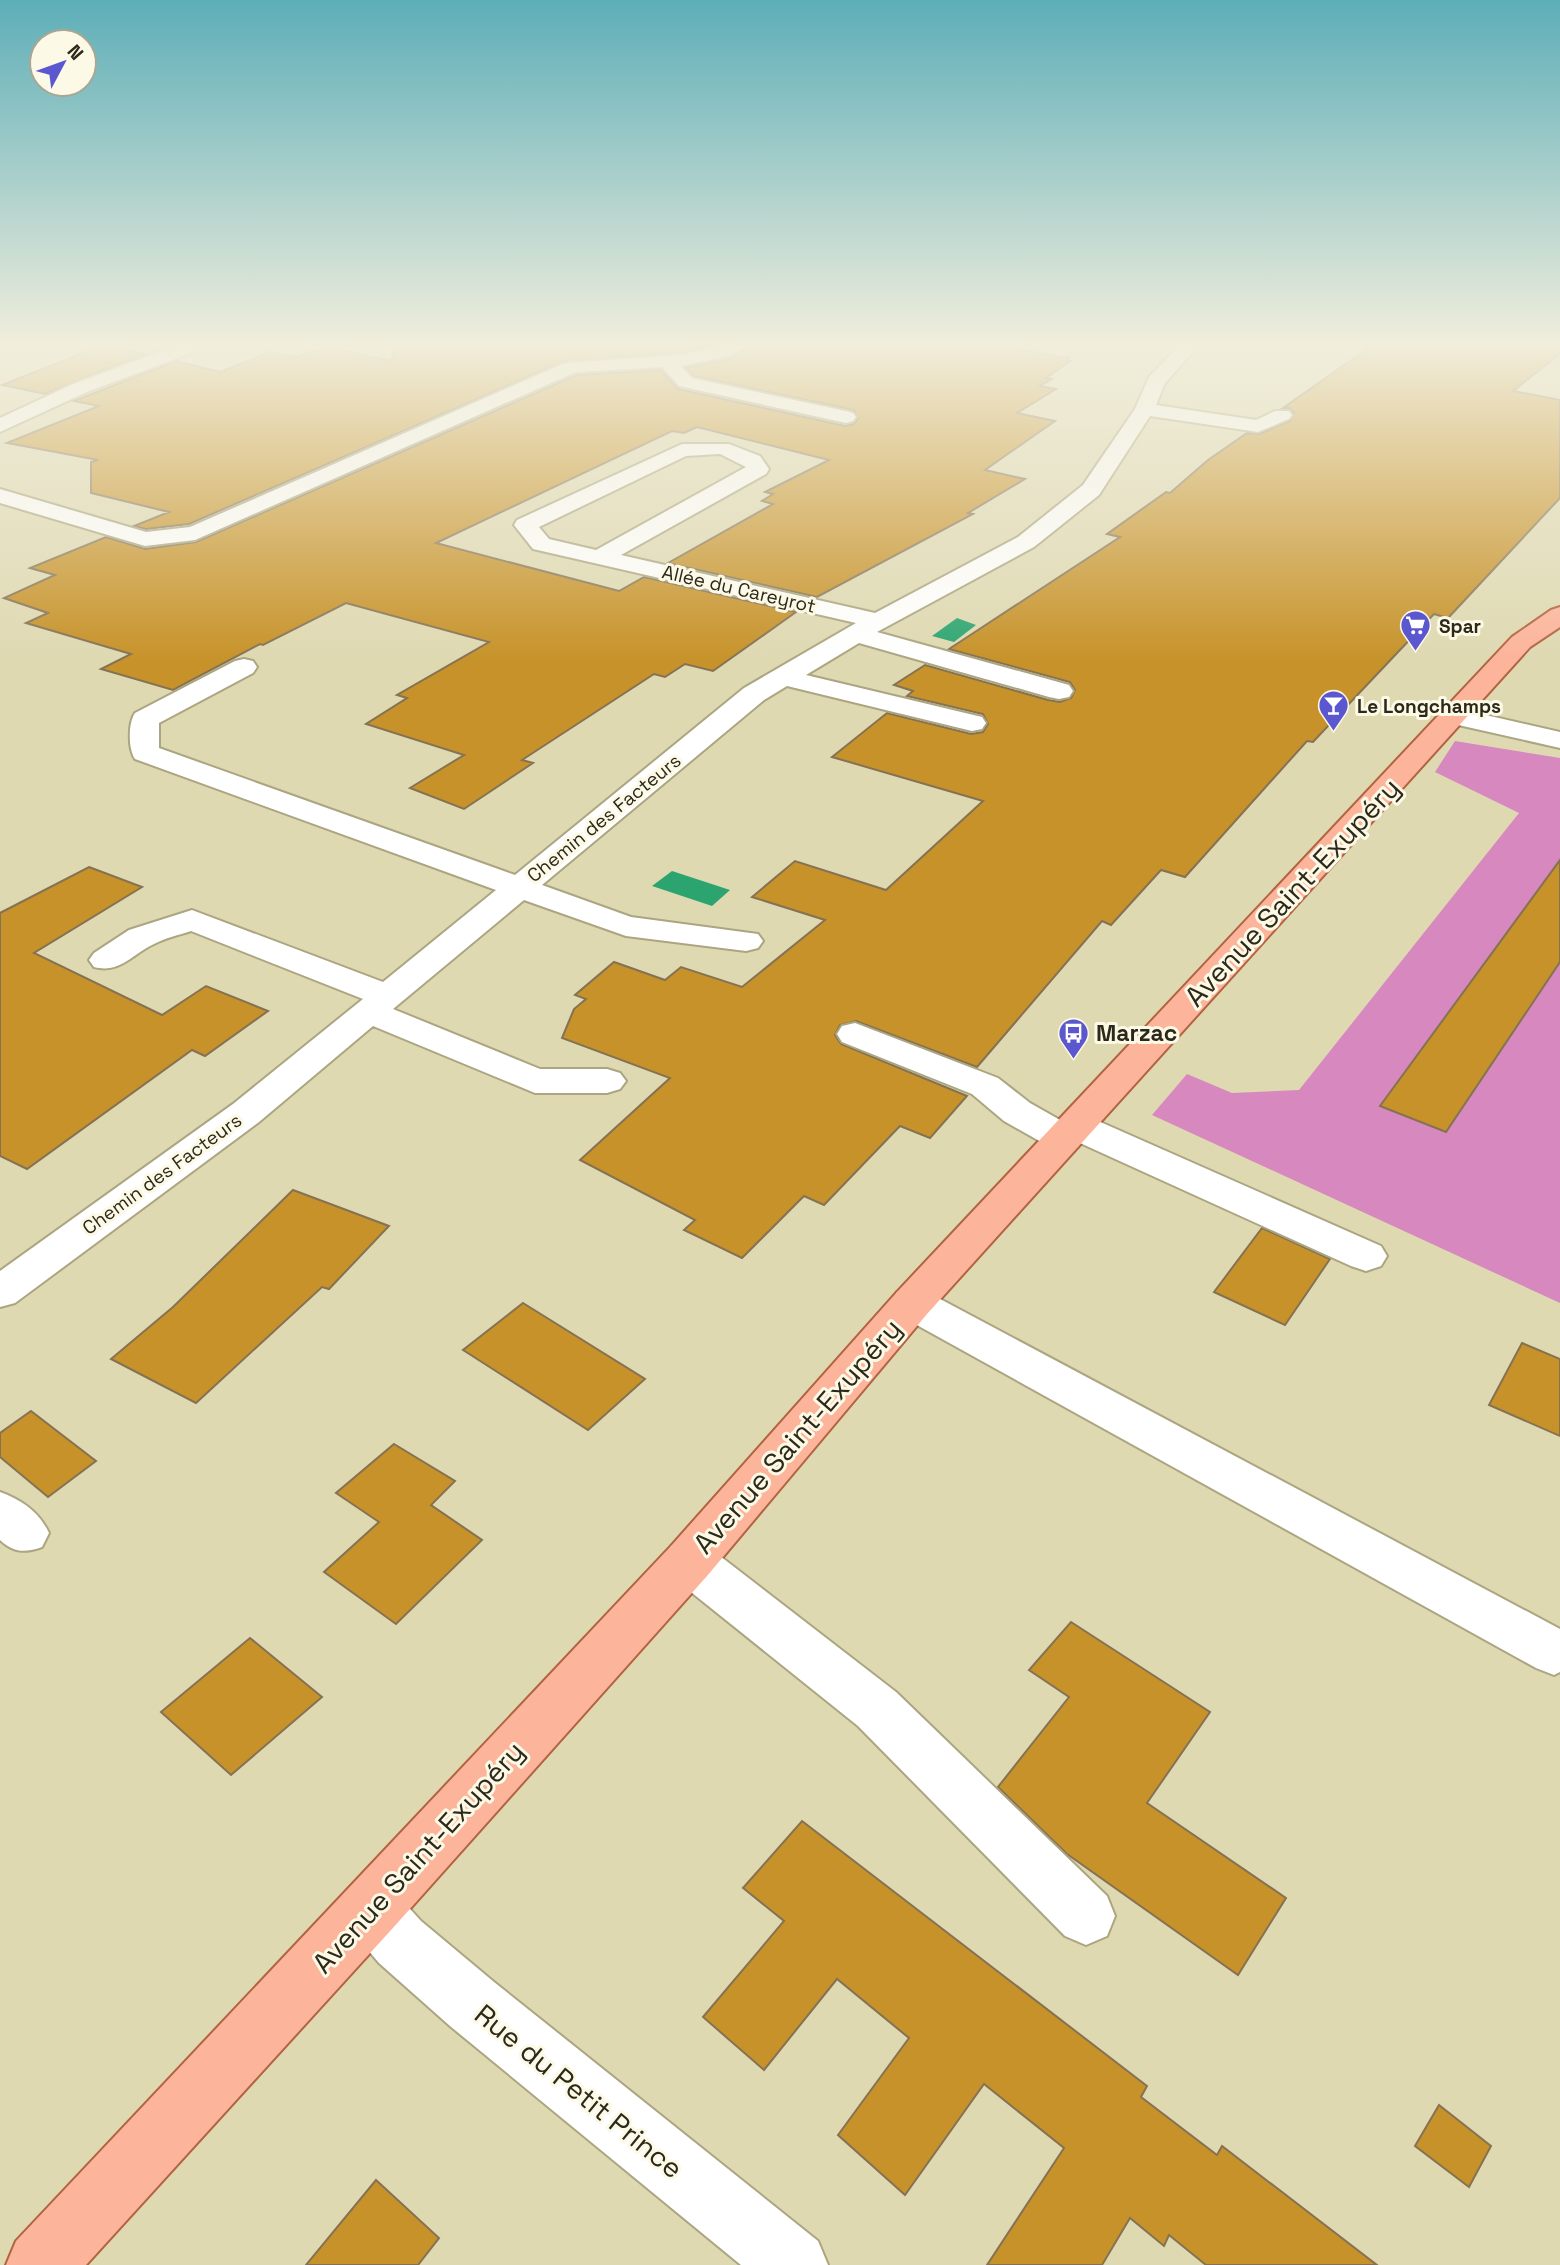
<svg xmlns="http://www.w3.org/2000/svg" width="1560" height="2265" font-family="'Space Grotesk',sans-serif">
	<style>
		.green { fill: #d788be }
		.water { fill: #2ca470 }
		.building { fill: #c79229; stroke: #857253; stroke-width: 2 }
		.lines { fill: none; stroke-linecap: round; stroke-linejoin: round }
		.minor-casing { stroke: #aba581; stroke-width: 4 }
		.major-casing { stroke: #b26342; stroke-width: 4 }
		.minor { fill: #fff; fill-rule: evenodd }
		.major { fill: #fcb49b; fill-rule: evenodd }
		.labels { text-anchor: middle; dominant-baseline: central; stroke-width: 6; stroke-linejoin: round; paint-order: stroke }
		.far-street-label { font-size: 19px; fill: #2c291a; stroke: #fcf9e6 }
		.far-poi-label { font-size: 19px; font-weight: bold; fill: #2c291a; stroke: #fcf9e6; text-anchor: start }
		.poi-label { font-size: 23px; font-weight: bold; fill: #2c291a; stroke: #fcf9e6; text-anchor: start }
		.near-street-label { font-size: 28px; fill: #2c291a; stroke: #fcf9e6 }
	</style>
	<rect width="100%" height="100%" fill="#dfd9b2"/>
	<polygon class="green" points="1455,741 1560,758 1560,1303 1152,1115 1187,1074 1232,1093 1299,1090 1519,813 1435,772"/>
	<g class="water">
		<polygon points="957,618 976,625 954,642 932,636"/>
		<polygon points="672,871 730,890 712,906 652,886"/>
	</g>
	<g class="building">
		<polygon points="394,344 714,344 680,352 564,361 189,524 146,529 134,526 169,512 91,493 91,462 98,460 7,443 99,406 74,401 176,361 220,372 270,352 296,357 327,347 392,361"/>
		<polygon points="755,344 984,344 1069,358 1066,360 1070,361 1046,378 1052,379 1040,386 1056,389 1017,413 1055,421 985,470 1025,479 968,513 973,514 817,597 668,563 773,504 762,501 773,494 765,492 829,460 697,427 684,433 672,431 436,543 619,591 644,577 796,612 713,671 685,664 665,677 654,674 522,760 533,763 464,809 410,788 464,755 366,724 407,698 397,695 489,642 346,603 263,645 260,644 173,690 101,669 131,654 26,623 48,613 4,598 55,575 30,568 106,537 145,549 196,542 577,375 661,370 678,389 845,426 854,424 858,419 854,410 693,376 686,368 730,359"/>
		<polygon points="1374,344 1560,344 1560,354 1513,391 1560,400 1560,498 1448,618 1434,614 1313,742 1307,741 1185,877 1161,870 1111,925 1102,921 977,1067 856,1021 840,1025 835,1035 841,1044 967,1096 930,1138 900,1126 824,1205 804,1196 742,1258 684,1230 695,1220 580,1160 670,1078 562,1038 574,1009 586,999 575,995 614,962 665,980 681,967 742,987 825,920 752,897 795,861 886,890 983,801 832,757 887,713 971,734 983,732 988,724 983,714 907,696 913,691 894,685 925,665 1048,700 1060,702 1071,698 1075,690 1070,682 949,649 1120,537 1107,534 1166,492 1170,493 1208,460 1247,433 1259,434 1290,421 1294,413 1289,408 1283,408"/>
		<polygon points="103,345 145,354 45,394 2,385"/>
		<polygon points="1560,860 1560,962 1446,1132 1380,1106"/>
		<polygon points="89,867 142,887 34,953 162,1015 206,986 268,1011 205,1056 192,1050 27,1169 0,1156 0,913"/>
		<polygon points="293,1190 389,1226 329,1289 322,1287 196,1403 111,1359 173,1307"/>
		<polygon points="1262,1228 1330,1259 1285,1325 1214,1292"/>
		<polygon points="523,1303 645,1379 588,1430 463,1350"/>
		<polygon points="1522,1343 1560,1359 1560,1436 1489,1405"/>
		<polygon points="31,1411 96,1461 48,1497 0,1457 0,1433"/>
		<polygon points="394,1444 455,1481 431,1505 482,1540 396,1624 324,1572 379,1522 336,1493"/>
		<polygon points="1071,1622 1210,1712 1147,1803 1286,1898 1238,1975 1067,1854 998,1787 1069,1697 1029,1670"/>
		<polygon points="250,1638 322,1697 231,1775 161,1712"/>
		<polygon points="802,1821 1147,2086 1141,2097 1217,2155 1222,2146 1377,2265 1206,2265 1169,2235 1164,2246 1130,2218 1102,2265 987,2265 1064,2148 984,2084 905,2195 838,2135 909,2038 837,1979 764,2070 703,2017 784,1921 743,1888"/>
		<polygon points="1439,2105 1491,2146 1469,2187 1415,2146"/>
		<polygon points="376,2180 439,2238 418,2265 306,2265"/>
	</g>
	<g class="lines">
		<defs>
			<g id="minor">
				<polygon points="180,344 207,344 204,348 87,392 0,432 0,418 73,384"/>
				<polygon points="726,344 752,344 729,356 681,366 692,378 846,411 853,413 856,417 853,421 846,423 679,386 662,367 576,372 195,540 145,546 0,503 0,489 146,532 190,527 565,363 680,355"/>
				<path d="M1181,344H1200L1165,383L1156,405L1256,420L1275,411H1289L1292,415L1289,419L1258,432L1150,416L1099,495L1034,547L877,632L1069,685L1073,691L1069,697L1059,699L1049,697L859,643L806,675L982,717L986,723L982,729L972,731L787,686L764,700L542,885L631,917L758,934L763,941L758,948L746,951L626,936L524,900L393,1009L540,1069H607L620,1073L626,1081L620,1089L607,1093H535L373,1026L259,1122L15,1303L0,1307V1271L233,1104L363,999L191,931C179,935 165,938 154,944C132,954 120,974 94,967L89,960L94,953L129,930L192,910L383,982L496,890L135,759C128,749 128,723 135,713L235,661L244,659L253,661L257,667L253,673L159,723V748L515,875L744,688L856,623L533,549L514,525L517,520L682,444H729L760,456L769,469L766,474L621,555L875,613L1018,537L1083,485L1135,409L1149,377ZM720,454L746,467L596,550L549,539L539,527L686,456Z"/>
				<polygon points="1455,708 1560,732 1560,748 1445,722 1441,716 1445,710"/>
				<polygon points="855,1023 998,1078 1030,1103 1060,1120 1075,1114 1089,1117 1381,1246 1387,1256 1381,1266 1366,1271 1351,1266 1080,1143 1078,1147 1064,1150 1050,1147 1004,1121 972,1094 842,1042 837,1034 842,1026"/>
				<polygon points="912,1288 927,1292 1560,1629 1560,1672 1554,1675 1536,1668 897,1314 891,1303 897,1292"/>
				<path d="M0,1492C22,1500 39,1512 49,1533L42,1547C25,1553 14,1553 0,1540Z"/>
				<polygon points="689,1540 707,1546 896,1692 1107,1896 1115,1916 1107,1936 1086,1945 1065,1936 858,1726 671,1576 664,1561 671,1546"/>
				<polygon points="371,1880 392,1889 421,1921 494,1982 818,2241 828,2265 741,2265 450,2026 379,1963 350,1929 342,1909 350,1889"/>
			</g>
			<polygon id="major" points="1560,607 1560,627 1530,647 927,1314 707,1576 392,1929 86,2265 6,2265 16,2241 671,1546 897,1292 1512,637 1551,610"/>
		</defs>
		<use href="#minor" class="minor-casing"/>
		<use href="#major" class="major-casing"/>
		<use href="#minor" class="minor"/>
		<use href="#major" class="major"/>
	</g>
	<linearGradient id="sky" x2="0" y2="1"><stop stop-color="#5daeb8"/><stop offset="0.52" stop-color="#f1eedc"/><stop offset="1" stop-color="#f1eedc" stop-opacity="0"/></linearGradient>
	<rect width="1560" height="661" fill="url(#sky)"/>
	<defs>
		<symbol id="supermarket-pin" viewBox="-11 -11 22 30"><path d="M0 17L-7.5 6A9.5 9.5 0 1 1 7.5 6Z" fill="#5b57cf" stroke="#fcf9e6"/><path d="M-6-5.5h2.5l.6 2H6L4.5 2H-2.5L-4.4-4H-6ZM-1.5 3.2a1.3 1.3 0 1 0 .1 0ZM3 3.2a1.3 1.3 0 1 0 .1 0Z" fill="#fff"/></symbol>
		<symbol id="bar-pin" viewBox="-11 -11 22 30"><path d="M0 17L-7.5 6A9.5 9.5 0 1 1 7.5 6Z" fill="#5b57cf" stroke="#fcf9e6"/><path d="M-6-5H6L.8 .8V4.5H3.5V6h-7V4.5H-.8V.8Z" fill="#fff"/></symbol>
		<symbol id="bus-pin" viewBox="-11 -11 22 30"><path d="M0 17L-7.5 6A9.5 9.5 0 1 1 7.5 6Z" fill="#5b57cf" stroke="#fcf9e6"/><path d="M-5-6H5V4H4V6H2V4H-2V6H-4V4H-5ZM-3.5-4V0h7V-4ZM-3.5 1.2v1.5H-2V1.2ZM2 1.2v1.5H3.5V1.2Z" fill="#fff"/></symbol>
	</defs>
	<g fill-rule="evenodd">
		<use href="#supermarket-pin" x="1398" y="608" width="35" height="47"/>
		<use href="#bar-pin" x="1316" y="688" width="35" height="47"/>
		<use href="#bus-pin" x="1056" y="1016" width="35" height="47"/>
	</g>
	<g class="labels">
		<g class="far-street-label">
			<text transform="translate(739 589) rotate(13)">Allée du Careyrot</text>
			<text transform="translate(604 818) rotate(-39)">Chemin des Facteurs</text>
			<text transform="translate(162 1174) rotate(-36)">Chemin des Facteurs</text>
		</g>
		<g class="far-poi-label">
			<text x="1439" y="626">Spar</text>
			<text x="1357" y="706">Le Longchamps</text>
		</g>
		<g class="poi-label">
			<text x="1096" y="1033">Marzac</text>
		</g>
		<g class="near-street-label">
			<text transform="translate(1292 892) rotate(-47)">Avenue Saint-Exupéry</text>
			<text transform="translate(797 1436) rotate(-49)">Avenue Saint-Exupéry</text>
			<text transform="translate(418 1857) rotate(-48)">Avenue Saint-Exupéry</text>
			<text transform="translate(579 2091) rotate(39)">Rue du Petit Prince</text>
		</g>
	</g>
	<g transform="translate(63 63) rotate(49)"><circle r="33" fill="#fcf9e6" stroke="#a9a694" stroke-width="2"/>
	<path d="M0-5L12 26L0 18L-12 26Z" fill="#5b57cf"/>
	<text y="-10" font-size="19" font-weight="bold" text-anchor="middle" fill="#2c291a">N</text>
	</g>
</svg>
